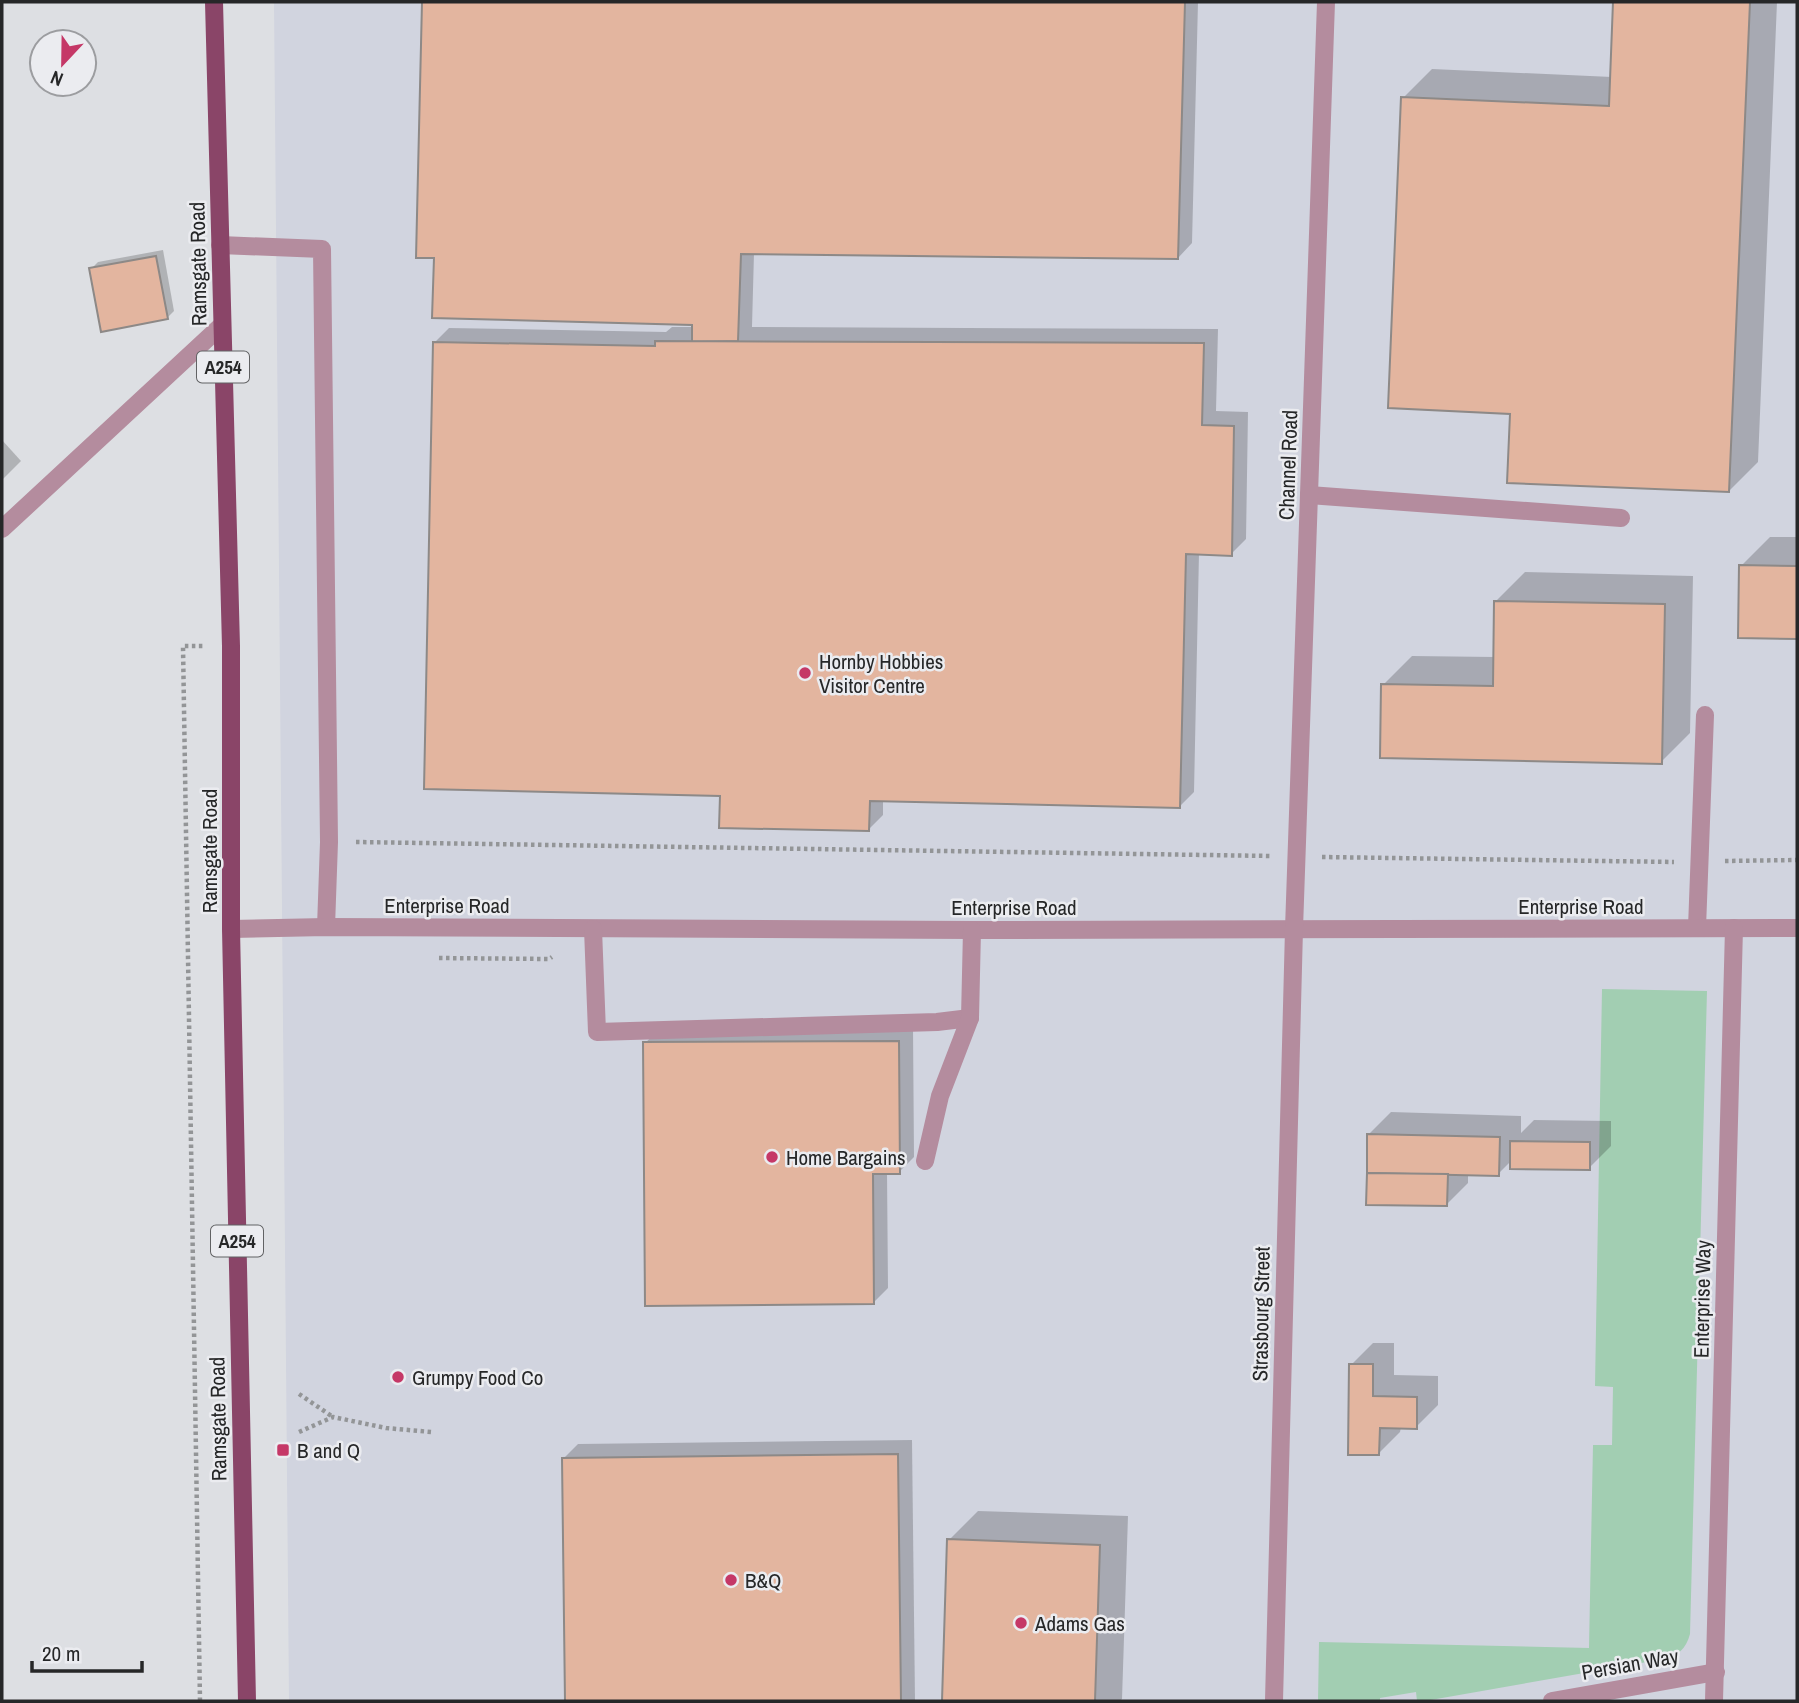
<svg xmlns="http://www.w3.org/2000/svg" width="1799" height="1703" font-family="'Archivo Narrow',sans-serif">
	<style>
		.built { fill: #d1d4df }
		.green { fill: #a2ceb2 }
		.shadow { fill: #0003 }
		.building { fill: #e3b59f; stroke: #8d8987; stroke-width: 2 }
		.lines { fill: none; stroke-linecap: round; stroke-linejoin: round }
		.path { stroke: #939597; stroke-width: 4.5; stroke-dasharray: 3.5 3.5; stroke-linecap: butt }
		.minor { stroke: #b48c9e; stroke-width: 18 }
		.major { stroke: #8a4568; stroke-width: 18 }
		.poi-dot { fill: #c53867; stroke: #ebecf0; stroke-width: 2.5 }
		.labels { text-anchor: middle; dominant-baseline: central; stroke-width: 5; stroke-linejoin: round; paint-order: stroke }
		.shield { fill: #ebecf0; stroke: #616264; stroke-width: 2 }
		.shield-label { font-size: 19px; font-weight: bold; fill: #262728 }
		.street-label { font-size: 21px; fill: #262728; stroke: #ebecf0 }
		.poi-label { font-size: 21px; fill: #262728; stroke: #ebecf0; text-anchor: start }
	</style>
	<rect width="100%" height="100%" fill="#dddfe3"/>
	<polygon class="built" points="274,2 1797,2 1797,1701 289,1701"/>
	<path class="green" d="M1602,989L1707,991L1690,1634C1686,1649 1678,1656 1663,1659L1661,1652L1646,1654L1647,1662L1425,1701H1417L1416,1692L1380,1698V1701H1318L1319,1642L1589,1648L1593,1445H1612L1613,1387L1595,1386Z"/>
	<g class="shadow">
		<polygon points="424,2 1198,2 1192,243 1178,258 754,253 752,327 1218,329 1216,411 1248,412 1246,539 1231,554 1199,553 1194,792 1180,806 883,800 883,815 869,829 722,794 435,342 449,328 666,332 672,327 694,327 694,323 435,257 418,257"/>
		<polygon points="1615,2 1777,2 1758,462 1729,491 1512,412 1403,98 1432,69 1612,77"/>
		<polygon points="163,250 174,311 167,318 91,269 98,262"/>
		<polygon points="2,440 21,461 2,480"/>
		<polygon points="1770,537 1797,537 1797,637 1740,636 1741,566"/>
		<polygon points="1525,572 1693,576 1690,733 1661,762 1383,685 1412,656 1495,657 1496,601"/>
		<polygon points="913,1027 914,1157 899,1172 887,1172 888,1288 874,1302 645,1043 660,1029"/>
		<polygon points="1391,1112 1521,1116 1521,1133 1534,1120 1611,1121 1611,1146 1589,1168 1512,1160 1498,1174 1468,1173 1468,1183 1446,1205 1369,1134"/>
		<polygon points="1373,1343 1394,1343 1394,1375 1438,1376 1438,1405 1416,1427 1401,1427 1400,1432 1378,1454 1351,1365"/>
		<polygon points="912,1440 915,1701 566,1701 563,1459 578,1444"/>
		<polygon points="978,1511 1128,1516 1122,1699 1120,1701 944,1701 949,1540"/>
	</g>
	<g class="building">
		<polygon points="422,2 1185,2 1178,259 741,254 738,341 692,342 692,325 432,318 434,258 416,258"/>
		<polygon points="1613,2 1750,2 1729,492 1507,483 1510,414 1388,408 1401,97 1609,106"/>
		<polygon points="156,256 168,319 101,332 89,268"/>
		<polygon points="655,341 1204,343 1202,425 1234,426 1232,556 1186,554 1180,808 870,801 869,831 719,828 720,796 424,789 433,342 655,346"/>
		<polygon points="1739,565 1797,566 1797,639 1738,638"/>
		<polygon points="1494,601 1665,604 1662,764 1380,758 1381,684 1493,686"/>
		<polygon points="899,1041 900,1174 873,1174 874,1304 645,1306 643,1042"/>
		<polygon points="1367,1134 1500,1137 1499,1176 1367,1173"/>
		<polygon points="1510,1141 1590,1142 1590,1170 1510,1169"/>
		<polygon points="1367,1173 1448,1174 1447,1206 1366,1205"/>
		<polygon points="1349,1364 1373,1364 1373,1396 1417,1397 1417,1429 1380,1428 1379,1455 1348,1455"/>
		<polygon points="898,1454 901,1701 565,1701 562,1458"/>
		<polygon points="947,1539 1100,1545 1095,1701 942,1701"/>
	</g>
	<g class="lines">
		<g class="path">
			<polyline points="356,842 1271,856"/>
			<polyline points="1322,857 1674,862"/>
			<polyline points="1725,861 1797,860"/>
			<polyline points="439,958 549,959 552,957"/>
			<polyline points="299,1394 333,1417"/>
			<polyline points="299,1432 333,1417 386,1428 431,1432"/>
			<polyline points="200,1701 183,646 204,646"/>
		</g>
		<g class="minor">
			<polyline points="220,245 322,249 329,842 326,927"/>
			<polyline points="1309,495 1621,518"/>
			<polyline points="2,529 222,325"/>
			<polyline points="1697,928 1705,715"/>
			<polyline points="231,929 326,927 972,930 1797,928"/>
			<polyline points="593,929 597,1032 937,1022 970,1018"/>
			<polyline points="925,1161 940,1096 970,1018 972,930"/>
			<polyline points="1274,1701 1294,929 1326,2"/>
			<polyline points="1552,1701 1716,1672"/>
			<polyline points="1714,1701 1734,928"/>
		</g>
		<polyline class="major" points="214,2 231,646 231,929 247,1701"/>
	</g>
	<g class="poi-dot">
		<circle cx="805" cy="673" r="7"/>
		<circle cx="772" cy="1157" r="7"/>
		<circle cx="398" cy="1377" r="7"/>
		<rect x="276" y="1443" width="14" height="14" rx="3.5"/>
		<circle cx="731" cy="1580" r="7"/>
		<circle cx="1021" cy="1623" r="7"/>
	</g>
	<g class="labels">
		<g class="shield">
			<rect x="197" y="351.5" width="52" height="31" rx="5"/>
			<rect x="211" y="1225.5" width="52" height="31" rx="5"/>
		</g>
		<g class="shield-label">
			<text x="223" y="367">A254</text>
			<text x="237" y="1241">A254</text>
		</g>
		<g class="street-label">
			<text transform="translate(198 264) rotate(-91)">Ramsgate Road</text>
			<text transform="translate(1288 465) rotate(-88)">Channel Road</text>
			<text transform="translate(209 851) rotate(-90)">Ramsgate Road</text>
			<text x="447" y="905">Enterprise Road</text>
			<text x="1581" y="906">Enterprise Road</text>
			<text x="1014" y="907">Enterprise Road</text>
			<text transform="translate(1702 1299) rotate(-89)">Enterprise Way</text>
			<text transform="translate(1261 1314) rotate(-89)">Strasbourg Street</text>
			<text transform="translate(218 1419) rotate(-91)">Ramsgate Road</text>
			<text transform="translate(1630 1664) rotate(-10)">Persian Way</text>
		</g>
		<g class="poi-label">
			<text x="819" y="661">Hornby Hobbies<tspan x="819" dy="24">Visitor Centre</tspan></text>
			<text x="786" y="1157">Home Bargains</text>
			<text x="412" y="1377">Grumpy Food Co</text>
			<text x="297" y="1450">B and Q</text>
			<text x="745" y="1580">B&amp;Q</text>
			<text x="1035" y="1623">Adams Gas</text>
		</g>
	</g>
	<rect width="1799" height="1703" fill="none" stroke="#262728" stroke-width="7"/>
	<g transform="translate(63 63) rotate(202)"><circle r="33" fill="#ebecf0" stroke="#9c9da0" stroke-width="2"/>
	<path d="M0-5L12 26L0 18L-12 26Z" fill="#c53867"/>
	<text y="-10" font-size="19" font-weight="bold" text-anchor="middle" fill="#262728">N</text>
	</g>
	<path d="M32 1661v10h110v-10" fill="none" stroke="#262728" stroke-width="3.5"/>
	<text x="42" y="1661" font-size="21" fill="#262728" stroke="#ebecf0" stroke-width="5" paint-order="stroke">20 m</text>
</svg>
